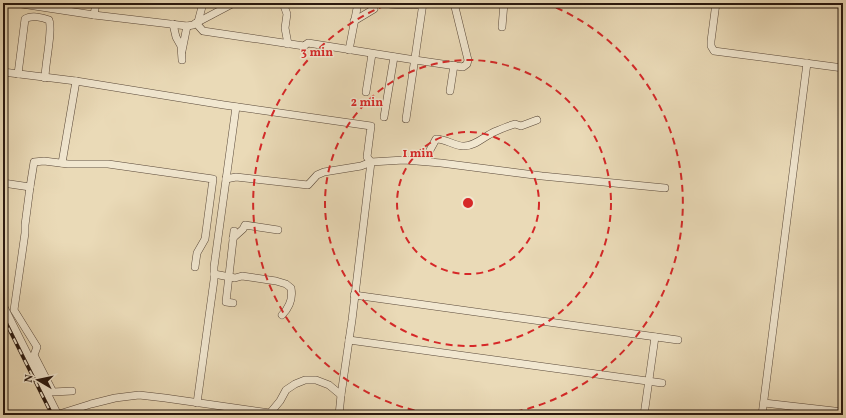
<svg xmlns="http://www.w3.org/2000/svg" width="846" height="418" font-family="Vollkorn,serif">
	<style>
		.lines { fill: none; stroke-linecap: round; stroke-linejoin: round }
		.minor-casing { stroke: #594839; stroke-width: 8 }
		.minor { stroke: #f1e7d0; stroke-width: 7 }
		.rail-casing { stroke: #29180f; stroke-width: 3.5 }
		.rail { stroke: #f1e7d0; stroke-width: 2; stroke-dasharray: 6; stroke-linecap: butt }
		.ring { fill: none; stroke: #d62828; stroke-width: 2; stroke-dasharray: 7 5 }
		.centre { fill: #d62828; stroke: #f1e7d0; stroke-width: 2 }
		.ring-label { font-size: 12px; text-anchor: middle; font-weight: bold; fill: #d62828; stroke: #f1e7d0; stroke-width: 3; stroke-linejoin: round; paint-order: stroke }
	</style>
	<rect width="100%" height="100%" fill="#eadab7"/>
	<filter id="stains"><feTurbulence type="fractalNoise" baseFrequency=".005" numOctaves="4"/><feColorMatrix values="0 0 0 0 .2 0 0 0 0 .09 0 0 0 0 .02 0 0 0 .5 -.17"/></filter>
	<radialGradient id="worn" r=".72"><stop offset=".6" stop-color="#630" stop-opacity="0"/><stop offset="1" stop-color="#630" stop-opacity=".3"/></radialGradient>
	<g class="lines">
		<defs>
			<g id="minor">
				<polyline points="15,3 94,15 187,26 193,25 198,22 203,3"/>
				<polyline points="283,3 287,14 285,28 288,44"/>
				<path d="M384,3C397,7 410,3 422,5"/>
				<polyline points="716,3 711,41 711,46 714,51 843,68"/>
				<polyline points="94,15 96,3"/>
				<polyline points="354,21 374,9"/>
				<polyline points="198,22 234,3"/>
				<polyline points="196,23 203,31 304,46 308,43 415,60 463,67 467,64 468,60 454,3"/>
				<polyline points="173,24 176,37 181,46 182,60"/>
				<polyline points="502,27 504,3"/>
				<polyline points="349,50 358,3"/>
				<polyline points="182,51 187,26"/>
				<polyline points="3,72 76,81 224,105 371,126 367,157 371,162 352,320 341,395"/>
				<path d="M18,74L25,19C31,15 42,17 49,20C53,30 45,64 45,78"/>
				<polyline points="450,91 454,65"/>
				<polyline points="366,92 372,54"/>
				<polyline points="384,117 394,57"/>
				<polyline points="406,119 423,3"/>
				<path d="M427,161L430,150L436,139C443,138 455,146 463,146C474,147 485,136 494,132C501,129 508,126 515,124L521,126L537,120"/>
				<polyline points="62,163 76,81"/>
				<polyline points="226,179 236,177 308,185 317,175 324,172 361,166 371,162 404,160 441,163 542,176 665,188"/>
				<polyline points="3,183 30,187 34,162 44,161 68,164 108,164 213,179 205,239 197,253 195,267"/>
				<polyline points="30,187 25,225 25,233 14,310 37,347 34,355 53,392 72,391"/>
				<polyline points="233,238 243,229 245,225 278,230"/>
				<path d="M214,274L235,278L242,276L276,281L286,284L291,288C293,299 290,307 282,315"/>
				<polyline points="354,295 678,340"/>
				<polyline points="233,303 226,302 234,231"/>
				<polyline points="3,305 57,413"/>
				<polyline points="349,340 662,383"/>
				<polyline points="197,403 214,280 214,267 236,107"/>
				<polyline points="764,403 843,412"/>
				<polyline points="270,413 280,401 286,390 295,384 305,380 316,380 329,385 341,395 339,415"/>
				<polyline points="56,415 91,404 115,398 139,395 165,398 270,413 278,415"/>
				<polyline points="644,415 655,337"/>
				<polyline points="762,415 807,63"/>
			</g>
		</defs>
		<use href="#minor" class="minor-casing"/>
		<use href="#minor" class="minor"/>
		<defs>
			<polyline id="rail" points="3,317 52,415"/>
		</defs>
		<use href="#rail" class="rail-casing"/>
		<use href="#rail" class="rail"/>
	</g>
	<g class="ring">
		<circle cx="468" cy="203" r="71"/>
		<circle cx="468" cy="203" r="143"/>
		<path d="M438 415A214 214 0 0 1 391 3M545 3A214 214 0 0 1 498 415"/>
	</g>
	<circle cx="468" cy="203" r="6" class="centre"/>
	<g class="ring-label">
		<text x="317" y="56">3 min</text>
		<text x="367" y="106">2 min</text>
		<text x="418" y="157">1 min</text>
	</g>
	<rect width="846" height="418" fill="none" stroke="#eadab7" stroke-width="16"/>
	<rect x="4" y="4" width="838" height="410" fill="none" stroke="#29180f" stroke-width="2"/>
	<rect x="8" y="8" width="830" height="402" fill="none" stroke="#29180f"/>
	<g transform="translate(38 380) rotate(279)" stroke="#f1e7d0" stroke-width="3" paint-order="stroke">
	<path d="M0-3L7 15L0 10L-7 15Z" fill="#29180f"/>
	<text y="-6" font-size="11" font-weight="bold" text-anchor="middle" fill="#29180f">N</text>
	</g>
	<rect width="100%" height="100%" filter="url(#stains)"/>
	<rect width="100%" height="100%" fill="url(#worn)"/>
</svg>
